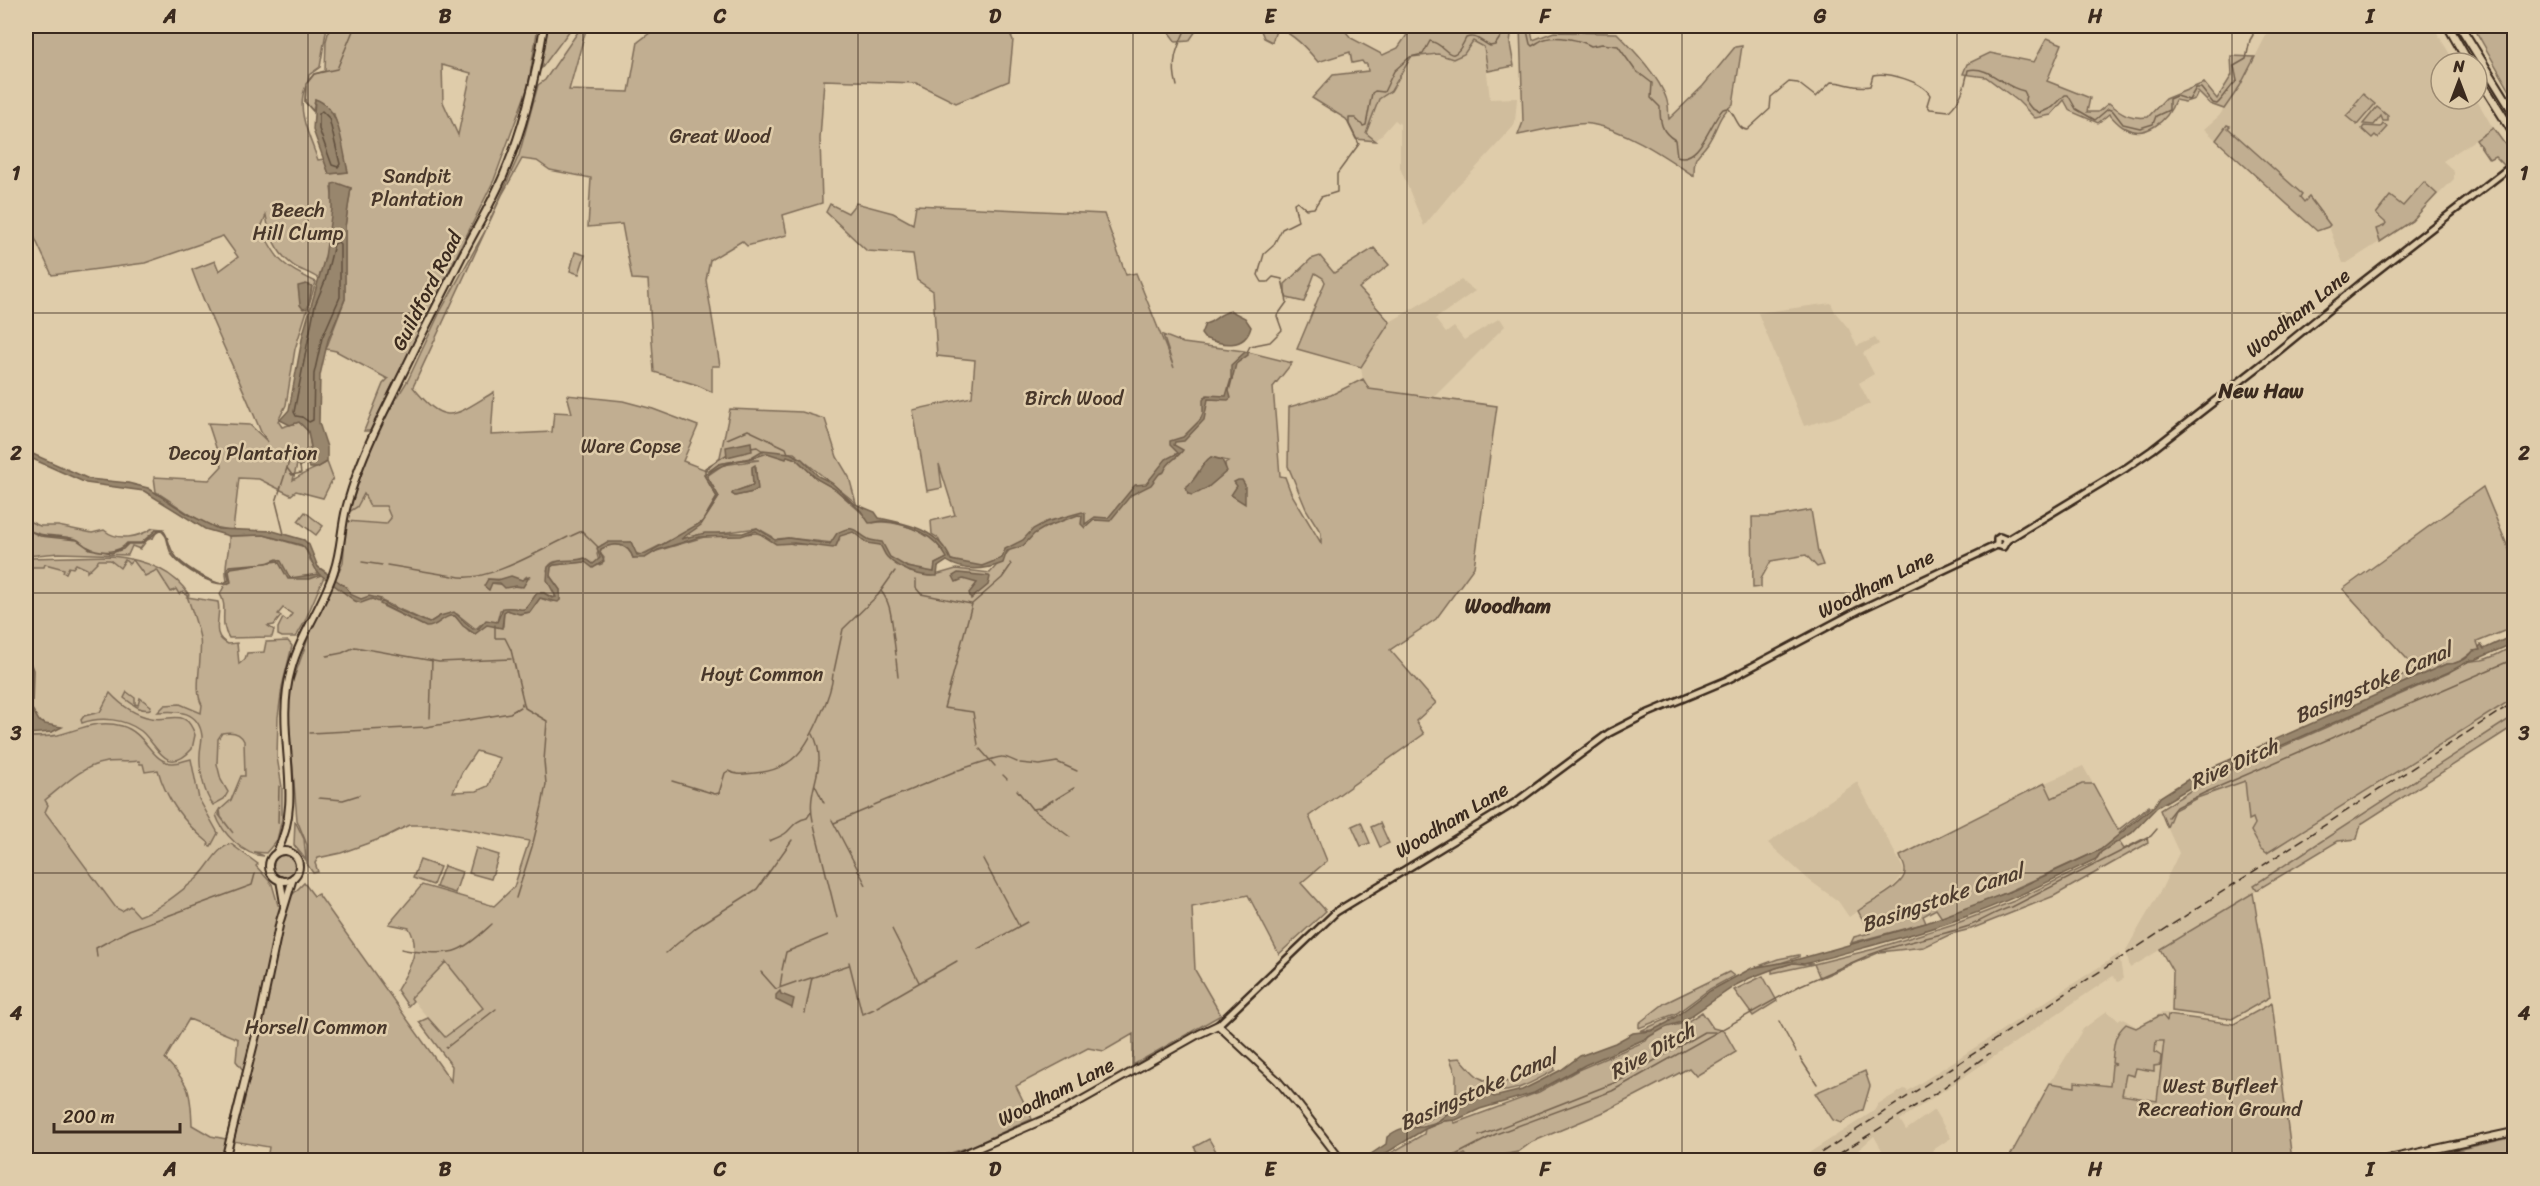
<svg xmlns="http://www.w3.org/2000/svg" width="2540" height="1186" font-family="Sriracha,sans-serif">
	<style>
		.built { fill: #d0bd9d }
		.green { fill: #c1ae91; stroke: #7e6c58; stroke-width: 1.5; fill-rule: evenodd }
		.water { fill: #98866d; stroke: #73614d; stroke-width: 1.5; fill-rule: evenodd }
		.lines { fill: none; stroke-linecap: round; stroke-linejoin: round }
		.shore { stroke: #604f3e; stroke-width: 1.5 }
		.stream { stroke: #73614d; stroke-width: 1.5 }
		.secondary-casing { stroke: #3b2a1e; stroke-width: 10 }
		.primary-casing { stroke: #3b2a1e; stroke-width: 10 }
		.highway-casing { stroke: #3b2a1e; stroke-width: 11 }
		.secondary { stroke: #dfccaa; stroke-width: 5 }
		.primary { stroke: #dfccaa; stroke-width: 6 }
		.highway { stroke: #dfccaa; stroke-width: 7 }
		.rail { stroke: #3b2a1e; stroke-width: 1.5; stroke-dasharray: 9 4.5; stroke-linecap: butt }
		.grid { fill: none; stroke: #3b2a1e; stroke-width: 1.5; stroke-opacity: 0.55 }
		.labels { text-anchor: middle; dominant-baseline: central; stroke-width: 5; stroke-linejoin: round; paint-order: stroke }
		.park-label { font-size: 20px; fill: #48372a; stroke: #dfccaa }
		.street-label { font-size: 20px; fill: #3b2a1e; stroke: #dfccaa }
		.neighbourhood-label { font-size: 21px; font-weight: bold; fill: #3b2a1e; stroke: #dfccaa }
		.water-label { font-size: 21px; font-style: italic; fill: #4e3c2e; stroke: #dfccaa }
		.neatline { fill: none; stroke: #3b2a1e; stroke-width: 2 }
		.grid-label { font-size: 20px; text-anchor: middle; font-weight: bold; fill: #3b2a1e }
	</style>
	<rect width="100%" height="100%" fill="#dfccaa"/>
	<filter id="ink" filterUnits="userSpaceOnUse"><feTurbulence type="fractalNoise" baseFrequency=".0167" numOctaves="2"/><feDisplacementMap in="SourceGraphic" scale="12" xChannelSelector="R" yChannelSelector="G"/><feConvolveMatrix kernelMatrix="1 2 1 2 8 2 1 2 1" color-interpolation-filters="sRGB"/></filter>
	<g filter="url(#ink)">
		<g class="built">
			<polygon points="2271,26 2433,26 2455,63 2441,63 2441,99 2476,99 2493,128 2443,161 2454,171 2454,179 2412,221 2347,263 2343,263 2329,227 2317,231 2204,129 2219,116 2240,86"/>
			<polygon points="1472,41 1484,47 1490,99 1517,98 1515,122 1513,127 1473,171 1457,186 1424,226 1400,168 1400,124 1395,120 1376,141 1366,133 1379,99 1391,91 1410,57 1464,54"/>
			<polygon points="1461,280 1475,291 1435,319 1446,333 1454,327 1464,340 1500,318 1505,326 1435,396 1368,389 1363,381 1361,367 1390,322"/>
			<polygon points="1831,303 1835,312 1849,329 1857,346 1875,338 1879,344 1863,353 1874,374 1859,383 1870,404 1834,418 1804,426 1758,313"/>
			<polygon points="364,494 386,506 391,518 386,524 346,521 349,512 357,507"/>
			<polygon points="111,556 152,564 182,587 191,599 218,602 220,607 217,629 218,636 228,644 237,643 239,664 245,659 247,653 264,652 266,642 288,641 292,646 282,687 278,717 277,757 282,787 281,826 277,840 269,851 262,853 254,852 247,846 242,852 258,864 256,866 260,870 214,872 159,911 90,931 86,920 26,872 26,562 61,557"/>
			<polygon points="2514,691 2514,725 2253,893 2130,968 2126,950 2162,888 2179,853 2167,827 2174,810 2197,798 2245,780 2249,819 2253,818 2255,824 2251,831 2261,849"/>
			<polygon points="2083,766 2093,784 2082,784 2052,798 2045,783"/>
			<polygon points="1857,782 1903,868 1904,873 1894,886 1849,917 1838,901 1809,880 1768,843"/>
			<polygon points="2119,954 2123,979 2118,982 2113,976 1900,1120 1906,1130 1934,1110 1951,1138 1933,1150 1939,1160 1868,1160 1883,1152 1874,1136 1855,1153 1857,1158 1861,1160 1798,1160 1874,1111 1878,1104 1904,1089 1908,1091"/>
			<polygon points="446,962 483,1008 444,1037 411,998"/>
			<polygon points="2107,1011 2118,1020 2121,1018 2137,1027 2161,1013 2168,1013 2157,1101 2050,1083 2083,1029"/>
		</g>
		<g class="green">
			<path d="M26,26H327L320,67L309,75L308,82L314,74L325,71L326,41L330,26H538L528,87L494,180L370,431H364L383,384L388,379L336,351L326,349L345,299V227L351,188L331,187C336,216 328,250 319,279C311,273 302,271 294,266C275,252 269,234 266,215L261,228C278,263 282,265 316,282L295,349L286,405L278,421L282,427L299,422L308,431L311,447L299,457L293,480C305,472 316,469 327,462L333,478L323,498L296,491L291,495L259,479L239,478L233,530C204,530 180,506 156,492L154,477L209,480L222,466L208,423L250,425L268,442L261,432C239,377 212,325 192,270L215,261L219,271L238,257L223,236L145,263L52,275L26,219ZM442,65L471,73L458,135L443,102ZM306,86L305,102L313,111L315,99L334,114L348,172L329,174L324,159L318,160C310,138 295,109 306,86Z"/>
			<polygon points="548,26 573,26 541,69"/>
			<path d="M582,26H587L569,90L629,92L638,42L659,26H1006L1013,40L1009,81L956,103L916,83L824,80L820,139L822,203L783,215L787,235L747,246L742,241L710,260L706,280L720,366H712V392L697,385L654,372L648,280L632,279L622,224L588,227L591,178L550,170L537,161L522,159L502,195L413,387C446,428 454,416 494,392L491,435L552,432L554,412L572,413L567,395L623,401L653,409L698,426L683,461L706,470L720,457L730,409L802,412L825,419L837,457L849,477L856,503L794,453H787L786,455L796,459L817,479L835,489L873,523C889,519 916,528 930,537C936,541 941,549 946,555L938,538L932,534L931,521L955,515L939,464L942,488L927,491L913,410L972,397L975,360L937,356L933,291L917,280L913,254L867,251L826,212L830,204L848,213L856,203L893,213L913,224L916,205L1104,214L1126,275L1136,273L1174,368L1163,335L1183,343L1244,351L1292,363L1273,387L1280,476L1285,477L1291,493L1321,543V533L1306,509L1288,466L1289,407L1331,395L1363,379L1369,389L1497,406L1474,567L1436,619L1390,650L1436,703L1416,721L1424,734L1309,816L1327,861L1301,883L1326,911L1279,954L1248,895L1192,907L1195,970L1221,1015L1133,1065V1034L1104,1051L1088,1048L1016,1086L1032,1119L972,1146L930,1160H267L269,1147L233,1141L228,1160H26V737C36,737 48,737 58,735C81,729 98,719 122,726C147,733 151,763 173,763C180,763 185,760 191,759L199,799L218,833L211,846L208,845L209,843C184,823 166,800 158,770L145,772L143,764H140L139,761C127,763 116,760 102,763C81,767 62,787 45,800L48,805L45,812L116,908L122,911L130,906L139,916C160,909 177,894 195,880C207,871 216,847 231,844L258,864L256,866L272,884L278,905L287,906L291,896L304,883L314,896L318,894L451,1081L452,1066L419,1022L428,1018L445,1037L483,1008L446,962L411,998L413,1001L408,1006L397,990C409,969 422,951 409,928L389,924L422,885L494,906L514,887L529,841L442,825H409L385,837L341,853L318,858L315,863L318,872L313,873L307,864V845L297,820L288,709L292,683L310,633L343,563L346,521L386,524L391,518L386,506H370L364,494L357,507L349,512L368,453L387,414L408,380L439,314L485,231L519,155L538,85L545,80ZM1211,457L1228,461L1225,463L1226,471L1207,488L1198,493L1186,487C1197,479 1200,464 1211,457ZM741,460H759L723,465L707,476L719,497L704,520L717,497L704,475L719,464ZM756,467L757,489L753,492L735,496L732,494L733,492L753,485L752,468ZM757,528L773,537L756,533L704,537L633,558C628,543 614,542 601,549L600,553L604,558L602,564L596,566L585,562L554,565L551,567L550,576L560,590V600L551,602L540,598L530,612L521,614L507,610L504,612L503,626L487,625L470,632C465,627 461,620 456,617C449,612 430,623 422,625L383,606L384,602L429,623L440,616L457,614L476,629L480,625L497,622L500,610C527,602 517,623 537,593H544L554,598L556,593L547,570C552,557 562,562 574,561C583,561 586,557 593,564L599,561L597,554L602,545L631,542L635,553L641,555L671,540ZM788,538L833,543L839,540L836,546L793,544L777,539ZM1013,546L990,573L956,569L932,576L910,572L898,564L929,573L934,572L935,564L947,558C960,564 987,571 1000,560C1004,556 1008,550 1013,546ZM527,576L520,587L491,583L488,579L522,580ZM476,751L500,758L488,786L477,791L453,792L462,772ZM189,1019L238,1039L236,1061L243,1070L226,1139L211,1136L192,1125C191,1090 189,1084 165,1059Z"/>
			<polygon points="1164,26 1213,26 1198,28 1189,41 1176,42"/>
			<path d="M1259,26H1341L1351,38L1383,55L1398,48L1413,26H1512L1510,44L1514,66L1488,71L1484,47L1473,41L1464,54L1453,59L1438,54L1411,57L1391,91L1379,99L1366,133L1376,141L1356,139L1346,119L1312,98L1333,75L1368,71L1367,64H1364L1362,61L1352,63L1350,52L1318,62C1307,49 1294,34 1277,28L1272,42L1264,38Z"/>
			<path d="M1520,26H1530L1533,40L1554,32L1617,33C1634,50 1664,81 1668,105C1669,110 1668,115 1669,119L1703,86L1735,47L1742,46L1733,104C1716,118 1719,127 1708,143C1697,159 1694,152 1694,176C1664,156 1627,130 1591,124C1579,121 1533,132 1518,135L1523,122Z"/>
			<polygon points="2473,26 2514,26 2514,30 2507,40 2514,52 2514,98"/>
			<path d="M2047,38L2062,44L2047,81L2090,98L2087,112H2098L2109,103C2122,114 2131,119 2148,117L2165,99L2204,83L2217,99L2232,75L2231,56L2255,57L2240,86L2224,109L2210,104L2198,92L2195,99L2185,102L2175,100C2168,121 2145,140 2123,127C2118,124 2113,118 2109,114L2098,123L2070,111L2064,100L2051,115L2035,118L2018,101L1986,77L1963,74L1967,64L1990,53L2034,62Z"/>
			<polygon points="2363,94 2375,104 2357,125 2346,116 2356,106 2354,105"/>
			<polygon points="2377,107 2388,116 2388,121 2383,121 2381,116 2374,125 2363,124"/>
			<polygon points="2383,124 2388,127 2378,138 2375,135 2372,138 2362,129 2364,126 2381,127"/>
			<polygon points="2227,125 2230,126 2228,128 2302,194 2300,197 2304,202 2309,197 2330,225 2328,227 2317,231 2216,140"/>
			<polygon points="2493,128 2514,157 2504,165 2495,156 2489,159 2476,140"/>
			<polygon points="2424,182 2437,194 2412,221 2380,242 2376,229 2384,226 2386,223 2376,214 2390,196 2403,206"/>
			<polygon points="1374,248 1389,265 1359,288 1390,322 1361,367 1297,349 1325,282 1323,278 1315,273 1304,302 1287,298 1285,294 1285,284 1311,259 1320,256 1334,273"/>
			<polygon points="575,252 585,255 579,274 570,271"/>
			<path d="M2483,487L2514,562V627L2477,642L2480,650L2474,651C2466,657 2458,665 2446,664L2381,693L2377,685L2413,671L2407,659L2343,589Z"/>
			<polygon points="1811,510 1818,552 1823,565 1817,567 1806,555 1771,561 1761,579 1761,587 1753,588 1752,517 1772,517"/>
			<polygon points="305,512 323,526 316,535 298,521"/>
			<path d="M26,520L40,526H58L92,533L104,530C118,542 139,537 153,528L163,529L156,533L153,538L147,540L140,549L132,546L128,555L59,553L26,556Z"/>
			<path d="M264,535L305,547L311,562L326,572L304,623L296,637H282L278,635V628L283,618L287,621L292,614L283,608L278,614L281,616L274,625L268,626L274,630L272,637L229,638C218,622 229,608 220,594L227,581C223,565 230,553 229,536Z"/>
			<path d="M111,556C141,559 172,568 189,595L187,597L218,602C222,617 209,635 228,644L237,643L239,664L245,659L247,653L264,652L266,642L288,641L292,646L282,687L278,717L277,757L282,787V819L277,840L266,853L254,852L264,856C244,856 222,833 216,815L220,808L219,815L233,833L221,817L220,810L231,800L241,776H245L244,741C240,732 232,731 222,733L218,739L217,764L221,780L228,792L224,799L213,805C204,794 199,769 200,755C200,748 202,742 202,736C199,711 178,710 158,712L165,705L180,704L201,713L202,705C193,690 203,658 200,638C197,624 192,610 187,596L183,592L179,594L176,589L171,592L157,570L145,576L133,560L129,564L125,560L120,568L110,560H99L87,572V569L76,564L73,568L69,567L66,573L63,572L64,569L45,564L44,567H26V558H30Z"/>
			<path d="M2514,646V698L2267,853L2261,849L2251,831L2255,824L2253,818L2249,820L2245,781L2197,798L2174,810L2167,827L2160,810L2207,780L2449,673C2454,662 2473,661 2482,660C2493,658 2505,650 2514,646Z"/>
			<path d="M127,692L135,698V704L138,705L140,698L151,706L150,709C141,712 131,703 124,698Z"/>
			<path d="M110,693C121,705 135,715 151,718C171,722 186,707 195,735L192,749C166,778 157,744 141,731C125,719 101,716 82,723L81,720L84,716L100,712Z"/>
			<polygon points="2514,716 2514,726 2361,824 2357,839 2338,841 2257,890 2254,885"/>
			<path d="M2045,783L2052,798L2082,784H2093L2118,830L2149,806L2150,807L2121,831L2117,838L2100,850L1983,903L1942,918L1936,909L1923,916L1926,923L1851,943L1854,937L1870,933L1858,911C1869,902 1907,886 1905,870C1905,865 1901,860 1900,856Z"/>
			<polygon points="295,821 304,839 306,860 294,845"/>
			<polygon points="1361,822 1370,843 1361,846 1352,826"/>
			<polygon points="1380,823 1389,843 1380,847 1371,827"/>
			<polygon points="2147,837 2148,843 2054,896 1971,929 1951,934 1924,947 1880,952 1820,978 1814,964 1772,973 1772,969 1793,963 1814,964 1874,949 1960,922 2014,901 2095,862 2101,852 2118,840 2124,849"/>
			<polygon points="476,848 499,855 491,879 469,873"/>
			<circle cx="284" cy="866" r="12"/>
			<polygon points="420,860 440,867 433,885 413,878"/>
			<polygon points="444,866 462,872 455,893 436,887"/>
			<polygon points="2253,893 2270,997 2232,1019 2172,1011 2173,972 2160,949"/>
			<polygon points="1799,955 1799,957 1774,965 1756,967 1778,959"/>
			<polygon points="1729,972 1734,976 1710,989 1677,1013 1639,1028 1639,1023 1665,1003"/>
			<polygon points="1763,976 1777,1001 1753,1016 1734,990"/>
			<path d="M2272,1003L2292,1160H2008L2050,1083L2075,1087V1082L2110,1086L2112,1065L2116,1064L2112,1063C2114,1044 2113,1036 2126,1024L2136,1028L2159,1016H2163L2167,1021L2168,1015L2234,1024ZM2156,1041H2164L2157,1101L2122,1095L2126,1074L2134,1076L2136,1068L2154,1071V1066L2160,1065L2161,1056L2155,1052Z"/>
			<path d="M1702,1012L1713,1028L1724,1031L1736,1052L1696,1076L1689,1068L1604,1112L1532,1142L1518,1152L1477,1160H1470L1465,1154L1453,1160H1379L1424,1134L1425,1129L1444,1121L1453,1120L1455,1123L1539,1092L1578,1070L1646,1041C1653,1028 1671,1027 1684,1023C1690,1021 1697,1015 1702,1012Z"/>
			<path d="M1674,1016C1668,1027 1652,1031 1640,1031Z"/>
			<path d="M1460,1058C1466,1064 1473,1074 1480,1078C1501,1090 1534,1074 1554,1066L1555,1070C1534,1081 1508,1099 1484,1088L1463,1096L1456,1093V1074L1450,1059Z"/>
			<polygon points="1865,1071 1870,1086 1863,1110 1841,1123 1833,1120 1815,1093"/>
			<path d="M1448,1110C1445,1122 1425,1127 1413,1126Z"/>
			<polygon points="2514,1137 2514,1149 2496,1154 2502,1160 2413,1160"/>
			<polygon points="1209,1139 1221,1160 1202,1160 1194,1147"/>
		</g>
		<g class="water">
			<path d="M315,99C341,107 342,148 348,172L329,174L313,130Z"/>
			<polygon points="337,183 351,188 345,227 345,299 328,340 320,375 319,423 327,447 327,462 317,468 310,468 305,462 300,467 297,462 299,457 311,447 308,431 299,422 290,425 280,420 289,410 303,334 325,257 332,209 332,184"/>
			<polygon points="306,284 312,286 308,308 303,309 300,305 298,286"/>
			<path d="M1231,311L1245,318L1251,327C1245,350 1222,345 1204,338L1201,334L1205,324C1217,321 1216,314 1231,311Z"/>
			<path d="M1245,352H1248V355L1236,364L1229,391L1231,398L1228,400L1208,399L1204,420L1184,441L1175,442L1174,445L1183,450C1177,459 1168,460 1164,472L1159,474L1151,485L1131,495L1110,521L1094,520L1085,528L1081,524L1082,516L1078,515L1046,527L1034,534L1023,546L1007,551L1003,563C986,570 963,572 947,561L938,567L937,576C921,577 899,570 887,557C884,554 883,549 880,545L867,543L853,532L840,536L836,546L833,548L794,543L776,544L756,531L741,536L700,537L658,550L645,558H633C628,543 615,542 601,549L600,552L604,561L593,568L585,562L554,565L551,567L550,576L560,590V600L558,602L540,598L530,612L519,614L507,610L504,612L502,628L487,625L475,634L463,626L455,616C443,614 438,628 426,627L380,604L382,601L389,606L429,623L440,616L454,612L473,629L479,628L486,620L497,622L503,608C529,606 519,619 537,593H544L552,598L556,597L547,580L548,567C560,556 571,563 585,558L593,564L600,558L597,548L607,542H631L637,555L646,554L702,522L717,497L704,475L719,464L750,458L763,450L790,453L802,459L818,476L832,483L853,503L875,512L879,518C909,524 939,530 951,560L982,566L1002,558L1005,549L1023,540L1033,529L1046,522L1082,512L1085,514V524L1095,517L1108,518L1135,485L1146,484L1166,459L1178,453L1170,445V441L1183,437L1200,420L1203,413V400L1207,395L1226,396L1231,379V365ZM767,453L786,459L787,456L796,459L817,479L835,489L861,511L869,523C874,523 878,521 883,521C908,524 936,535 947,558L935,564L934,572L907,567L890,557L882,542C877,541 872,541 868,539C854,531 855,524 837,533L830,544L788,538L775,540L757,528L743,533H705L681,539L701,525L719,497L707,476C718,461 750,461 767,453Z"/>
			<polygon points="751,442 752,451 727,457 726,447"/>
			<path d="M26,451L89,479L128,483L148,488L188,514L218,529L273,531L304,540L309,545L318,567L346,587L352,595L361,599L369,596L381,599L379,602L372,599L361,603L355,601L321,575L310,579H288L278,561L231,568L229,571L231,582C217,591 181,567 172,555C166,546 170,536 160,530L141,544H128L123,549L112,553L90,549L77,540L40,536L26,529C42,538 59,534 76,539C81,541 83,545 88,547C99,553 118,554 127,543H141L156,530L162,529C170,537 168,546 174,554C181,566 209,581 222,584L229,580L227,570L229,566L267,563L277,559L281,561L290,578L319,574C311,565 310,550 301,545L264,535L229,536L205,529L144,491L86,483L26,456Z"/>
			<path d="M1211,457L1222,460L1227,471L1207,488L1192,495L1188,494L1186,487C1198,479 1200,465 1211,457Z"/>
			<polygon points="755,465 758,489 753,492 735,496 732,494 733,492 753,485 752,467"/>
			<polygon points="1238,480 1242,480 1245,485 1245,504 1231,495 1237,486 1234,482"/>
			<polygon points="958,573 989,576 990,577 988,585 971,599 969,593 977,583 963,579 956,582 953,576"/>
			<polygon points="511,576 522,580 529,577 523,587 516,586 505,588 500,583 492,583 489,590 484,586 488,579 498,580"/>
			<path d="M2514,635V643L2475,660H2471L2449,672L2203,780L2157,807L2132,833L2101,852L2096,859C2052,880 2008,902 1962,918C1910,937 1857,949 1804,964L1793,963L1776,968L1750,978L1736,985L1682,1022L1668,1026L1645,1039L1585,1065L1534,1093L1480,1109L1456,1120L1444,1121L1425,1129L1375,1160H1362L1386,1144L1387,1137C1402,1125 1406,1129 1423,1127C1442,1124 1451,1107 1466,1098C1471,1095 1479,1094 1484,1091L1494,1097L1522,1090L1538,1082L1561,1070L1580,1056L1615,1043L1633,1033L1651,1031L1667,1023L1710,991L1752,968L1792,961L1926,923L2014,890L2100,850L2155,805L2160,797L2195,775L2446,664C2456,665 2468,659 2473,651L2480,650L2479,647L2481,645L2484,649Z"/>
			<polygon points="26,651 33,670 32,709 39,721 45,724 62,727 52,732 26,734"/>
			<polygon points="780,991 781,994 794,999 792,1008 776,1000 776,995"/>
		</g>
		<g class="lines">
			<g class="shore">
				<polygon points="322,111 329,118 340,164 338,167 332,165 319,129 319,114"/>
				<polygon points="338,242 340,244 340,297 322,338 314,374 313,420 309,422 302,417 296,416 294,412 315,305 325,281 334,244"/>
			</g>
			<g class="stream">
				<path d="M1526,26L1530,44L1532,46C1536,44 1541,40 1545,39C1557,35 1581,40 1591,46L1602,44L1618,46L1635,70L1652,83L1651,98L1660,107C1660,122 1661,132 1675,140L1677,156C1700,164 1710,122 1723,109L1728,108C1736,115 1737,129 1747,130L1770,109L1771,97L1789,82L1798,83L1816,97L1831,82C1845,82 1855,89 1870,86L1873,75C1888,72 1922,81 1930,95L1927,105L1930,109L1949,111C1961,100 1965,87 1968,70C1990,65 2003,88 2024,91L2026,95L2025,100L2031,108L2040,113L2053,107L2065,95H2068L2076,109L2095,120L2108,109L2113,111L2123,124L2140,128L2153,124L2156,116L2169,110V99L2176,96L2189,100L2196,88H2201L2213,103L2217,104C2225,97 2229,87 2237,81L2234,66L2246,59L2250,40L2253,35L2252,26"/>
				<path d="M1177,86C1170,61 1177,48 1187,26"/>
				<polyline points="313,111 305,102 306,84 314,74 337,69 355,26"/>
				<path d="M1247,352L1250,346L1270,342L1282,330L1277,316L1287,302L1282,279L1273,277L1268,282H1262L1258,275L1264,254L1273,246L1282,229L1298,221L1294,203L1297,201L1306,209L1314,208L1321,197L1337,192V174L1359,144L1349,124V118H1355L1363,126L1366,125L1372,93L1375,91L1384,92L1394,71L1410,57L1423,54L1430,41C1448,44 1450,71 1466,38C1476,34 1481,42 1490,46L1495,45L1508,26"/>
				<polyline points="727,439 748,430 786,448 788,453"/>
				<polyline points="751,448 757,447 763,451"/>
				<polyline points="287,468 292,475 301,473 300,467"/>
				<polyline points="705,475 705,468 726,455"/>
				<polyline points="284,534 276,502 294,446"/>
				<polyline points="571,536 582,531 598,547"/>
				<polyline points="362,562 382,565"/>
				<polyline points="387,565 453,576"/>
				<path d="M455,576C485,584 539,551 568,537"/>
				<polyline points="916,580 916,588 921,594 971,604"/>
				<path d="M881,591C890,602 891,615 893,629"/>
				<polyline points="495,625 495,638 505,638 511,650 525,708 547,721 544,761 546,784 542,806 532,847 516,898"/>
				<polyline points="893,632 896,655"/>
				<polyline points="327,656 342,653 355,647 439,662 511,659"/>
				<polyline points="896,659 898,677"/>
				<polyline points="834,671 843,629 878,595 895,571"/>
				<polyline points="430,718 432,660"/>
				<polyline points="310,733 426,727 510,713 520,707 522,703"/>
				<polyline points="978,745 973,712 944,708 972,604 1002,578 1011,565 1010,563"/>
				<polyline points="980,749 995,766"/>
				<polyline points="1020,763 1040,765 1057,762 1077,771"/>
				<path d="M958,770C965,768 999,756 1002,757C1007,757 1012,760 1017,762"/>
				<polyline points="1003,775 1007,779"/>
				<path d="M672,781L715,794L719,793L725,773L728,771C738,776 744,774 755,773C794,770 807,747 821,714C827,701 832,689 833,674"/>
				<polyline points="815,785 824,803"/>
				<polyline points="1017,790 1032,809 1070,837"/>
				<polyline points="319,798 343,800 359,795"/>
				<polyline points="1056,799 1074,788"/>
				<polyline points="874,805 956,771"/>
				<polyline points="1032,809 1040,808 1053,800"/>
				<polyline points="2168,817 2176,807 2204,793 2514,659"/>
				<polyline points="832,820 866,885"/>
				<path d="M813,821C805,786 830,768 813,734"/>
				<polyline points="278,823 279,786"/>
				<polyline points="834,823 872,807"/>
				<polyline points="814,825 837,918"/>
				<path d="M769,841C774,839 783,836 787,832C794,825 797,820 807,818L811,812"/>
				<polyline points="983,859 1019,926"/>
				<polyline points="892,929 919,982"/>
				<path d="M401,949C413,952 446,955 457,950C470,945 482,933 492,924"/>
				<polyline points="978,949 1027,922"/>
				<polyline points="666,953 697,927 757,889 792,840"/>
				<path d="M1869,955C1902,942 1936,937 1969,926C1984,920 1996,911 2012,907L2151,836L2157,829"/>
				<polyline points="97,957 96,948 129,930 252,885 255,874"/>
				<polyline points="849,962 862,1014"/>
				<polyline points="782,970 786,952 828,935"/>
				<polyline points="761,972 776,989 796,982"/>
				<polyline points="799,982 849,965"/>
				<polyline points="780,987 782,974"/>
				<polyline points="877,1007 957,961"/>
				<polyline points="805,1013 812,977"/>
				<polyline points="863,1014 874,1009"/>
				<polyline points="1779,1021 1796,1052"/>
				<polyline points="446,1048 496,1009"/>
				<polyline points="1800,1058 1817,1084"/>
				<polyline points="1479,1136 1619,1081 1704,1032 1715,1032"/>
				<polyline points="1446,1160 1496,1134 1612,1091 1801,985 1867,956"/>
			</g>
			<defs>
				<g id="secondary">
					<polyline points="2007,540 2126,468 2152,450 2266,361 2360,284 2514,164"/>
					<polyline points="1997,545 1997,539 2000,537 2007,540"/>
					<polyline points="1997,545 2003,547 2007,540"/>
					<polyline points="1218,1025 1336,912 1516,802 1609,733 1646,714 1727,680 1859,610 1997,545"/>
				</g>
				<g id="primary">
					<circle cx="284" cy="866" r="15"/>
					<path d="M277,852C306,795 273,733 291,670C300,635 323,606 334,571C341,551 341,529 346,509C354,478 366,449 380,420C406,366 433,312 461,258C475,230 492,203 504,174C524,127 536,76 544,26"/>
					<polyline points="280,880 284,903"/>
					<polyline points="225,1160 258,1027 280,921 293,878"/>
					<polyline points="950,1160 1057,1114 1199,1034 1218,1025 1277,1080 1300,1107 1341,1160"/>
					<polyline points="2385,1160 2514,1132"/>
				</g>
				<g id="highway">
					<polyline points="2448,26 2469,63"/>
					<polyline points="2460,26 2514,113"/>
					<polyline points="2477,75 2514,134"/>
				</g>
			</defs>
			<use href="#secondary" class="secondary-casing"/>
			<use href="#primary" class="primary-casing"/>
			<use href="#highway" class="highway-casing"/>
			<use href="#secondary" class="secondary"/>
			<use href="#primary" class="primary"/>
			<use href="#highway" class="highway"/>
			<g class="rail">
				<polyline points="1810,1160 2514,702"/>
				<polyline points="1829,1160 1939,1091 1990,1053"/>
			</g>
		</g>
	</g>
	<path class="grid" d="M308,26V1160M583,26V1160M858,26V1160M1133,26V1160M1407,26V1160M1682,26V1160M1957,26V1160M2232,26V1160M26,313H2514M26,593H2514M26,873H2514"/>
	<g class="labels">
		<g class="park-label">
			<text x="720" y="136">Great Wood</text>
			<text x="417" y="176">Sandpit<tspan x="417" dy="23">Plantation</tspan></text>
			<text x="298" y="210">Beech<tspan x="298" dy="23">Hill Clump</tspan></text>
			<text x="1074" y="398">Birch Wood</text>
			<text x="631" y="446">Ware Copse</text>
			<text x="243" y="453">Decoy Plantation</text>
			<text x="762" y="674">Hoyt Common</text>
			<text x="316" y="1027">Horsell Common</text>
			<text x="2220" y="1086">West Byfleet<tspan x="2220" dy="23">Recreation Ground</tspan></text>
		</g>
		<g class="street-label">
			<text transform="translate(427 291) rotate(-63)">Guildford Road</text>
			<text transform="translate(2298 313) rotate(-39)">Woodham Lane</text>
			<text transform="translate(1876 584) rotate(-27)">Woodham Lane</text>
			<text transform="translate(1452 820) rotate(-31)">Woodham Lane</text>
			<text transform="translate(1056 1092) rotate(-27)">Woodham Lane</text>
		</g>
		<g class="neighbourhood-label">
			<text x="2261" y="391">New Haw</text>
			<text x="1508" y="606">Woodham</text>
		</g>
		<g class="water-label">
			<text transform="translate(2373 683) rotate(-24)">Basingstoke Canal</text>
			<text transform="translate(2234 764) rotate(-24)">Rive Ditch</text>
			<text transform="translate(1942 898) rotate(-19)">Basingstoke Canal</text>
			<text transform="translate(1652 1051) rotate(-29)">Rive Ditch</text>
			<text transform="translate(1478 1090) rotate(-24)">Basingstoke Canal</text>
		</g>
	</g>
	<rect width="2540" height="1186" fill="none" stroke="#dfccaa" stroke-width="66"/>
	<g transform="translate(2459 81)"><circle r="28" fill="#dfccaa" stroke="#9d8b72" stroke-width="1.5"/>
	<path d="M0-4.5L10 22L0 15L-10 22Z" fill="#3b2a1e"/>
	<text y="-9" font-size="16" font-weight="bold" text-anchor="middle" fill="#3b2a1e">N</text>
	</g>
	<path d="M54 1123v9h126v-9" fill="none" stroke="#3b2a1e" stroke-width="3"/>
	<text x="63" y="1123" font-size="18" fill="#3b2a1e" stroke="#dfccaa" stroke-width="4.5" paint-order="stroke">200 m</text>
	<rect x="33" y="33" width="2474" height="1120" class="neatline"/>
	<g class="grid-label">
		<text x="170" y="23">A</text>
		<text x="445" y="23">B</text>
		<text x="720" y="23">C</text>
		<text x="995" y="23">D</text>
		<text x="1270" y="23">E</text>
		<text x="1545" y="23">F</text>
		<text x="1820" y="23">G</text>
		<text x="2095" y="23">H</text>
		<text x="2370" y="23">I</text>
		<text x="16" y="180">1</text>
		<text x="2524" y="180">1</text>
		<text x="16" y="460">2</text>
		<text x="2524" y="460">2</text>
		<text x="16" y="740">3</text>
		<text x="2524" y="740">3</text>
		<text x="16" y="1020">4</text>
		<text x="2524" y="1020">4</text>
		<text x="170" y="1176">A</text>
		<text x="445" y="1176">B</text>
		<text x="720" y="1176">C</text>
		<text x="995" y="1176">D</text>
		<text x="1270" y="1176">E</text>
		<text x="1545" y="1176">F</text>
		<text x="1820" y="1176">G</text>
		<text x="2095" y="1176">H</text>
		<text x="2370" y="1176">I</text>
	</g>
</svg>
